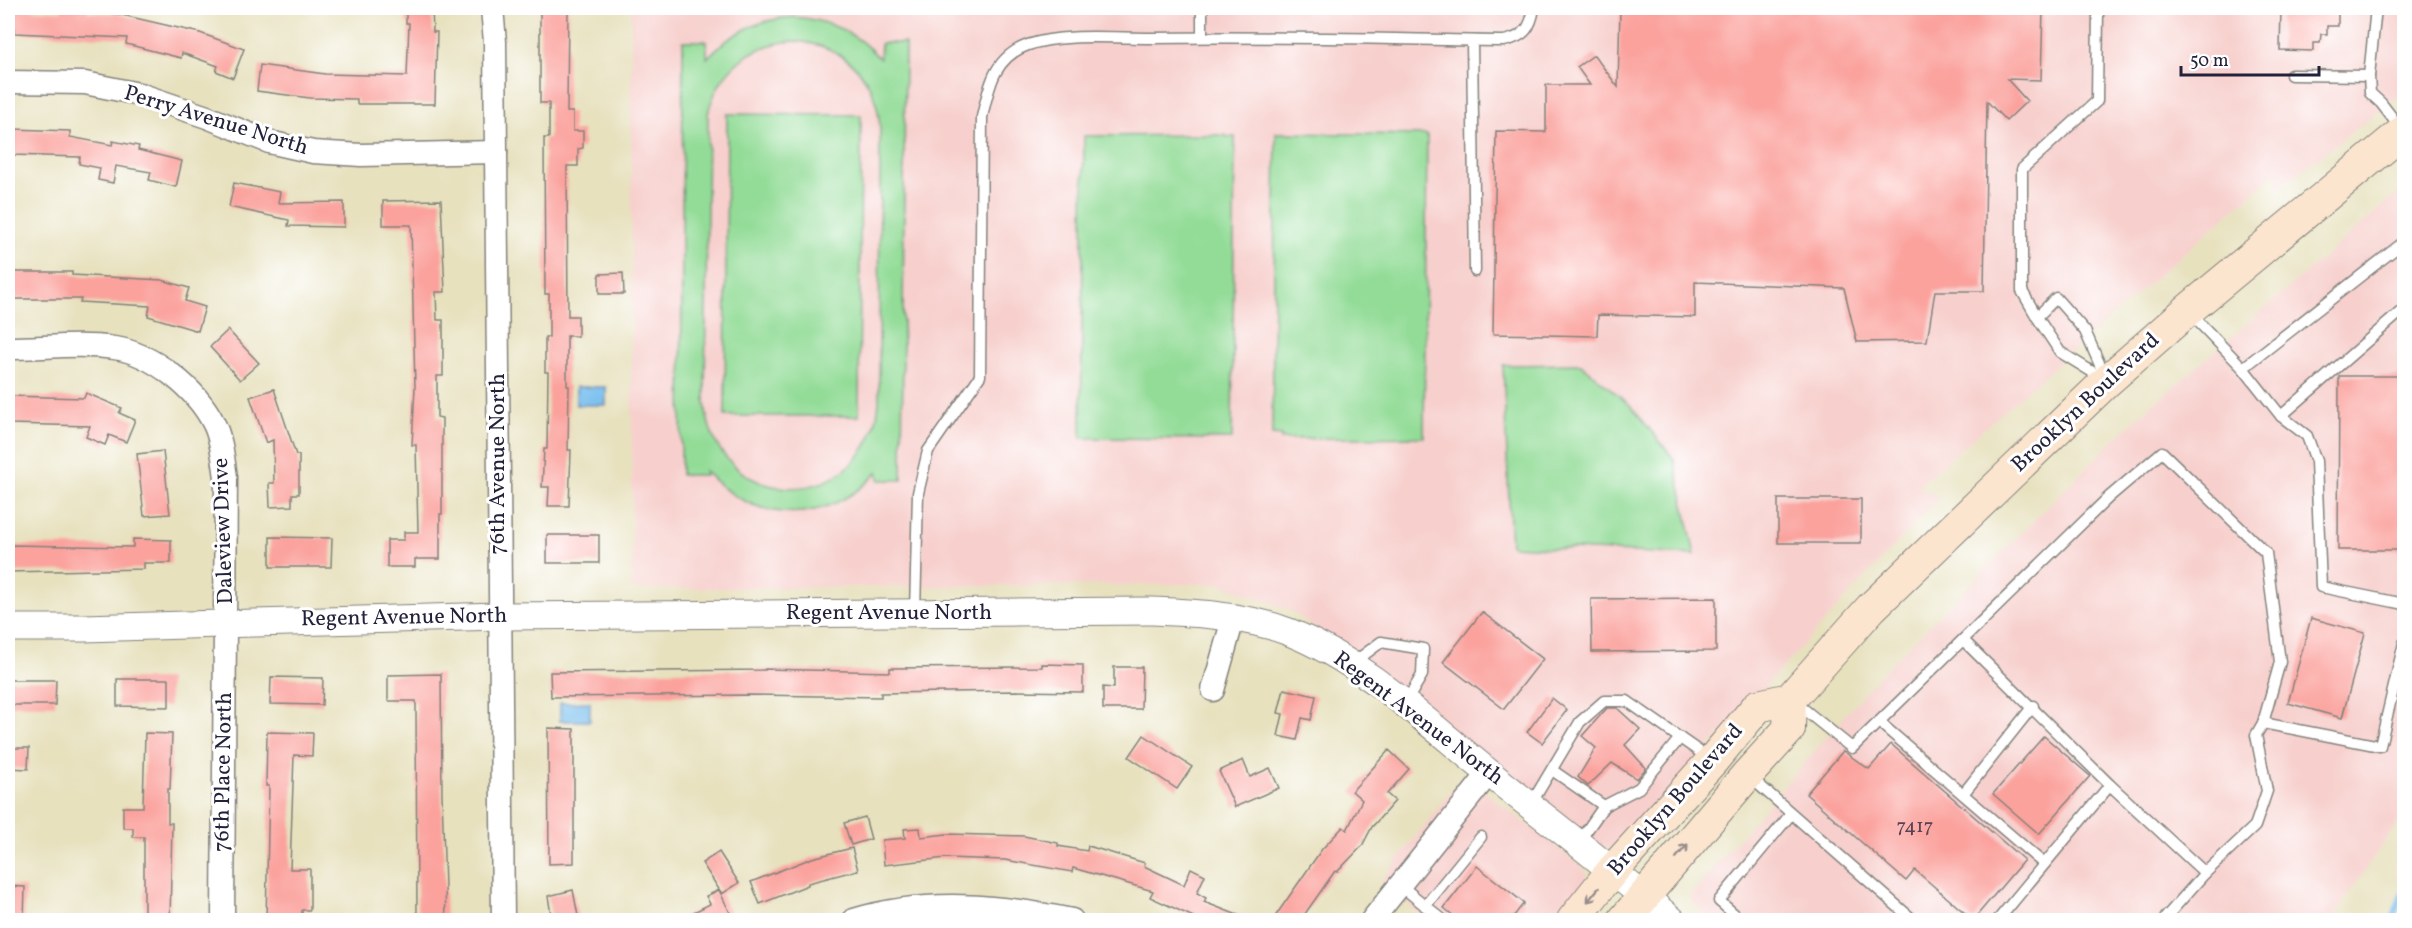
<svg xmlns="http://www.w3.org/2000/svg" width="2412" height="928" font-family="Vollkorn,serif">
	<style>
		.built { fill: #f7d0cd }
		.green { fill: #93dc97; stroke: #5a7f69; stroke-width: 1.5; fill-rule: evenodd }
		.water { fill: #76bdee; stroke: #4c7094; stroke-width: 1.5 }
		.lines { fill: none; stroke-linecap: round; stroke-linejoin: round }
		.stream { stroke: #76bdee; stroke-width: 5 }
		.building { fill: #fba29d }
		.service-casing { stroke: #84827c; stroke-width: 13 }
		.minor-casing { stroke: #84827c; stroke-width: 25 }
		.tertiary-casing { stroke: #84827c; stroke-width: 29 }
		.secondary-casing { stroke: #84827c; stroke-width: 34 }
		.service { stroke: #fff; stroke-width: 10 }
		.minor { stroke: #fff; stroke-width: 22 }
		.tertiary { stroke: #fff; stroke-width: 27 }
		.secondary { stroke: #fbe5cf; stroke-width: 32 }
		.oneway { stroke: #998d8c }
		.labels { text-anchor: middle; dominant-baseline: central; stroke-width: 6; stroke-linejoin: round; paint-order: stroke }
		.number-label { font-size: 20px; fill: #584254 }
		.street-label { font-size: 22px; fill: #22223b; stroke: #fff }
	</style>
	<rect width="100%" height="100%" fill="#fff"/>
	<filter id="ink" filterUnits="userSpaceOnUse"><feTurbulence type="fractalNoise" baseFrequency=".0167" numOctaves="2"/><feDisplacementMap in="SourceGraphic" scale="12" xChannelSelector="R" yChannelSelector="G"/><feConvolveMatrix kernelMatrix="1 2 1 2 8 2 1 2 1" color-interpolation-filters="sRGB"/></filter>
	<filter id="wash" filterUnits="userSpaceOnUse"><feTurbulence type="fractalNoise" baseFrequency=".008" numOctaves="4" result="noise"/><feDisplacementMap in="SourceGraphic" scale="24" xChannelSelector="R" yChannelSelector="G"/><feGaussianBlur stdDeviation="1.35" result="paint"/><feColorMatrix in="noise" values="0 0 0 0 0 0 0 0 0 0 0 0 0 0 0 0 0 1.4 0 .05"/><feComposite in="paint" operator="in"/></filter>
	<g filter="url(#wash)">
		<rect width="100%" height="100%" fill="#e7e1be"/>
		<g class="built">
			<polygon points="631,8 2404,8 2404,92 2277,189 2276,172 1917,487 1939,497 1621,843 1609,848 1596,846 1389,682 1290,610 1221,584 632,589"/>
			<polygon points="2404,188 2404,813 2331,920 1711,920 1688,898 1880,675 2126,428"/>
			<polygon points="1463,775 1583,867 1587,877 1584,888 1556,920 1426,920 1381,882"/>
		</g>
		<g class="green">
			<path d="M794,17C829,20 856,32 880,59L881,43H905L902,480H879L878,472C828,526 756,526 705,471V475H681L683,41H707V58C732,32 759,19 794,17ZM794,41C845,45 877,77 880,128L879,402C869,517 713,516 705,401L708,114C718,71 749,44 794,41Z"/>
			<polygon points="727,114 861,115 859,416 725,416"/>
			<polygon points="1276,133 1427,135 1424,437 1281,439 1281,436 1272,435"/>
			<polygon points="1226,135 1226,137 1235,137 1232,439 1081,438 1084,136"/>
			<polygon points="1581,364 1631,406 1674,459 1695,555 1511,546 1503,365"/>
		</g>
		<g class="water">
			<rect x="576" y="387" width="30" height="18"/>
			<polygon points="590,702 590,721 560,721 560,703"/>
		</g>
		<g class="lines">
			<polyline class="stream" points="2392,920 2404,888"/>
		</g>
		<g id="blocks">
			<g class="building">
				<polygon points="8,8 61,11 61,8 88,8 88,12 118,14 200,33 244,49 233,78 216,71 218,66 182,53 181,58 126,44 127,38 14,33 14,27 8,26"/>
				<polygon points="406,8 432,8 433,32 437,32 435,104 357,104 357,99 310,98 257,91 260,65 325,74 407,76 409,23 406,23"/>
				<polygon points="540,8 568,8 567,112 573,112 573,131 583,131 583,148 578,149 578,166 567,166 568,316 578,316 578,336 567,336 567,386 569,386 568,450 571,450 569,506 548,506 549,487 542,487 544,449 547,449 548,372 545,372 545,337 549,337 549,294 545,294 544,138 549,138 549,103 540,103"/>
				<polygon points="1620,8 2043,8 2041,80 2007,79 2027,101 2006,121 1987,101 1984,291 1935,291 1927,341 1857,342 1844,288 1695,282 1695,317 1598,315 1597,336 1493,334 1496,131 1546,132 1546,85 1590,85 1577,67 1594,55 1618,87"/>
				<polygon points="2281,8 2338,8 2338,26 2327,26 2327,34 2321,34 2320,43 2313,43 2313,51 2280,50"/>
				<polygon points="12,129 70,131 70,137 112,145 113,141 139,146 138,150 182,161 176,187 149,180 151,172 116,166 113,183 98,180 100,168 79,164 80,157 11,155"/>
				<polygon points="234,183 280,192 278,203 344,202 344,227 288,226 289,220 229,207"/>
				<polygon points="441,200 445,292 436,292 437,320 443,320 443,376 437,376 437,417 442,418 442,514 440,514 440,559 415,559 415,567 387,567 387,540 404,540 404,532 418,532 416,445 412,445 415,387 411,225 383,225 383,201"/>
				<polygon points="13,272 72,272 72,275 162,280 189,288 185,301 205,307 198,331 148,316 150,306 80,302 81,299 13,299"/>
				<polygon points="623,273 624,294 599,294 599,274"/>
				<polygon points="228,330 259,363 240,380 210,347"/>
				<polygon points="2339,376 2404,376 2404,550 2338,550"/>
				<polygon points="274,389 296,455 299,455 299,494 292,494 292,506 270,507 269,483 274,483 273,440 266,443 250,397"/>
				<polygon points="86,393 122,408 119,413 135,420 126,442 109,435 105,445 86,437 90,426 10,424 10,396 84,398"/>
				<polygon points="163,451 170,514 144,516 137,454"/>
				<rect x="1778" y="499" width="83" height="44"/>
				<rect x="547" y="535" width="52" height="28"/>
				<polygon points="270,537 332,538 331,567 270,567"/>
				<polygon points="133,539 171,540 171,563 144,563 144,569 8,572 8,545 133,547"/>
				<polygon points="1716,598 1716,651 1592,652 1591,599"/>
				<polygon points="1482,612 1543,659 1504,709 1443,662"/>
				<polygon points="2311,618 2365,633 2342,718 2288,703"/>
				<polygon points="1042,664 1083,665 1083,692 1016,691 881,693 881,697 747,695 551,697 550,672 765,670 765,669 890,672 890,668 1042,667"/>
				<polygon points="1114,667 1142,667 1141,709 1103,709 1103,687 1114,688"/>
				<polygon points="441,674 442,794 446,918 417,918 416,701 388,701 388,675"/>
				<polygon points="271,677 323,678 322,705 270,704"/>
				<polygon points="117,679 169,679 169,707 117,706"/>
				<polygon points="8,680 56,680 55,705 8,705"/>
				<polygon points="1284,689 1316,696 1311,720 1302,718 1297,740 1278,736 1283,714 1278,713"/>
				<polygon points="1552,698 1567,710 1542,743 1527,732"/>
				<polygon points="1607,708 1617,708 1640,729 1625,745 1646,768 1637,779 1612,763 1588,786 1578,777 1596,748 1582,736"/>
				<polygon points="548,728 574,729 574,863 549,864"/>
				<polygon points="267,732 313,733 312,756 294,755 290,869 310,869 310,910 302,910 302,921 266,921 269,786 266,786"/>
				<polygon points="145,733 172,734 170,789 168,789 168,823 172,823 170,921 144,921 144,837 133,837 133,828 123,828 123,807 143,807"/>
				<polygon points="1144,735 1192,767 1177,789 1129,757"/>
				<polygon points="2044,736 2090,776 2039,834 1993,794"/>
				<polygon points="1891,744 2024,860 1973,920 1915,870 1906,881 1806,794 1843,751 1869,769"/>
				<polygon points="8,748 29,748 28,769 8,768"/>
				<polygon points="1389,750 1409,769 1387,794 1395,801 1372,827 1362,846 1337,872 1335,871 1300,921 1272,921 1322,849 1343,827 1347,830 1362,800 1352,791"/>
				<polygon points="1243,760 1250,777 1270,768 1279,788 1235,807 1219,771"/>
				<polygon points="865,817 871,839 851,845 844,823"/>
				<polygon points="920,828 921,837 947,834 1024,836 1058,843 1058,846 1087,851 1088,846 1145,863 1144,866 1184,885 1191,868 1205,875 1197,893 1206,898 1204,902 1248,919 1248,921 1202,921 1150,897 1153,891 1073,868 1072,872 1005,860 946,858 884,865 882,840 905,838 904,829"/>
				<polygon points="852,848 858,870 808,883 808,885 760,904 751,882 812,858"/>
				<polygon points="719,852 739,883 722,894 702,863"/>
				<polygon points="1477,866 1524,903 1510,921 1460,921 1444,908"/>
				<polygon points="8,886 25,887 24,919 8,919"/>
				<polygon points="573,890 579,921 552,921 548,896"/>
				<polygon points="719,890 734,921 676,921 710,904 706,896"/>
			</g>
		</g>
	</g>
	<g filter="url(#ink)">
		<use href="#blocks" fill-opacity="0" stroke="#84827c" stroke-width="1.5"/>
		<g class="lines">
			<defs>
				<g id="service">
					<polyline points="1202,8 1202,37"/>
					<polyline points="2376,8 2369,76 2370,93 2381,103 2401,129"/>
					<polyline points="1472,41 1475,271"/>
					<polyline points="2291,75 2369,76"/>
					<polyline points="2404,242 2243,368 2281,416 2404,309"/>
					<polygon points="2056,298 2085,331 2107,381 2060,352 2037,317"/>
					<polyline points="2189,312 2243,368"/>
					<polyline points="2037,317 2022,291 2022,169 2097,101 2098,8"/>
					<polyline points="2281,416 2307,436 2316,461 2321,587 2404,604"/>
					<path d="M915,612L918,493L928,451L980,376L982,117C989,86 994,57 1028,45C1061,33 1114,38 1150,38C1268,36 1386,39 1504,41C1524,37 1531,28 1534,8"/>
					<polyline points="1963,640 2110,785 2205,873"/>
					<polyline points="1353,663 1381,642 1423,649 1422,675 1405,704"/>
					<polyline points="1796,703 1852,748 2109,497 2162,452 2266,553 2280,662 2263,723 2256,735 2267,791 2255,826 2205,873 2166,917 2168,920"/>
					<polyline points="1879,722 2044,864"/>
					<polyline points="2263,723 2380,746 2404,643"/>
					<polyline points="1552,770 1604,806 1578,843"/>
					<polyline points="1750,777 1913,920"/>
					<polyline points="1963,794 2033,706"/>
					<polyline points="1531,804 1580,722 1604,701 1627,701 1710,759"/>
					<polyline points="1604,806 1639,788 1680,738"/>
					<polyline points="1400,885 1443,920"/>
					<polyline points="1425,906 1481,837"/>
					<polyline points="1741,920 1719,901 1791,814"/>
					<polyline points="1998,920 2110,785"/>
				</g>
				<g id="minor">
					<polyline points="492,8 495,42 503,920"/>
					<polyline points="8,82 85,83 139,94 207,117 269,142 313,152 361,155 496,152"/>
					<path d="M8,348C42,348 79,343 114,348C152,353 197,389 214,424C222,440 223,459 226,477L223,920"/>
					<polyline points="1213,690 1233,619"/>
					<path d="M854,920C925,898 1000,905 1072,920"/>
					<polyline points="1372,920 1489,773"/>
				</g>
				<path id="tertiary" d="M8,628H84L499,616L1150,611C1195,613 1246,615 1289,632C1364,662 1426,722 1488,772C1550,822 1612,869 1672,920"/>
				<g id="secondary">
					<polyline points="1573,920 1613,870 1712,761 1758,706 1790,699 1871,608 2107,381 2188,310 2404,131"/>
					<polyline points="1624,920 1747,775 1789,729 1790,699"/>
				</g>
			</defs>
			<use href="#service" class="service-casing"/>
			<use href="#minor" class="minor-casing"/>
			<use href="#tertiary" class="tertiary-casing"/>
			<use href="#secondary" class="secondary-casing"/>
			<use href="#service" class="service"/>
			<use href="#minor" class="minor"/>
			<use href="#tertiary" class="tertiary"/>
			<use href="#secondary" class="secondary"/>
		</g>
		<defs><path id="oneway-shaft" d="M-6 0H5M1.5-3L5.5 0L1.5 3" fill="none" stroke-width="1.6" stroke-linecap="round" stroke-linejoin="round" transform="scale(1.5)"/></defs>
		<g class="oneway">
			<use href="#oneway-shaft" transform="translate(1682 851) rotate(-49)"/>
			<use href="#oneway-shaft" transform="translate(1593 895) rotate(129)"/>
		</g>
	</g>
	<g class="labels">
		<g class="number-label">
			<text x="1915" y="827">7417</text>
		</g>
		<g class="street-label">
			<text transform="translate(216 121) rotate(17)">Perry Avenue North</text>
			<text transform="translate(2086 403) rotate(-43)">Brooklyn Boulevard</text>
			<text transform="translate(498 464) rotate(-90)">76th Avenue North</text>
			<text transform="translate(224 531) rotate(-92)">Daleview Drive</text>
			<text x="889" y="613">Regent Avenue North</text>
			<text transform="translate(404 618) rotate(-1)">Regent Avenue North</text>
			<text transform="translate(1418 719) rotate(37)">Regent Avenue North</text>
			<text transform="translate(224 772) rotate(-89)">76th Place North</text>
			<text transform="translate(1676 800) rotate(-49)">Brooklyn Boulevard</text>
		</g>
	</g>
	<rect width="2412" height="928" fill="none" stroke="#fff" stroke-width="30"/>
	<path d="M2181 66v9h138v-9" fill="none" stroke="#22223b" stroke-width="3"/>
	<text x="2190" y="66" font-size="18" fill="#22223b" stroke="#ffffff" stroke-width="4.5" paint-order="stroke">50 m</text>
</svg>
